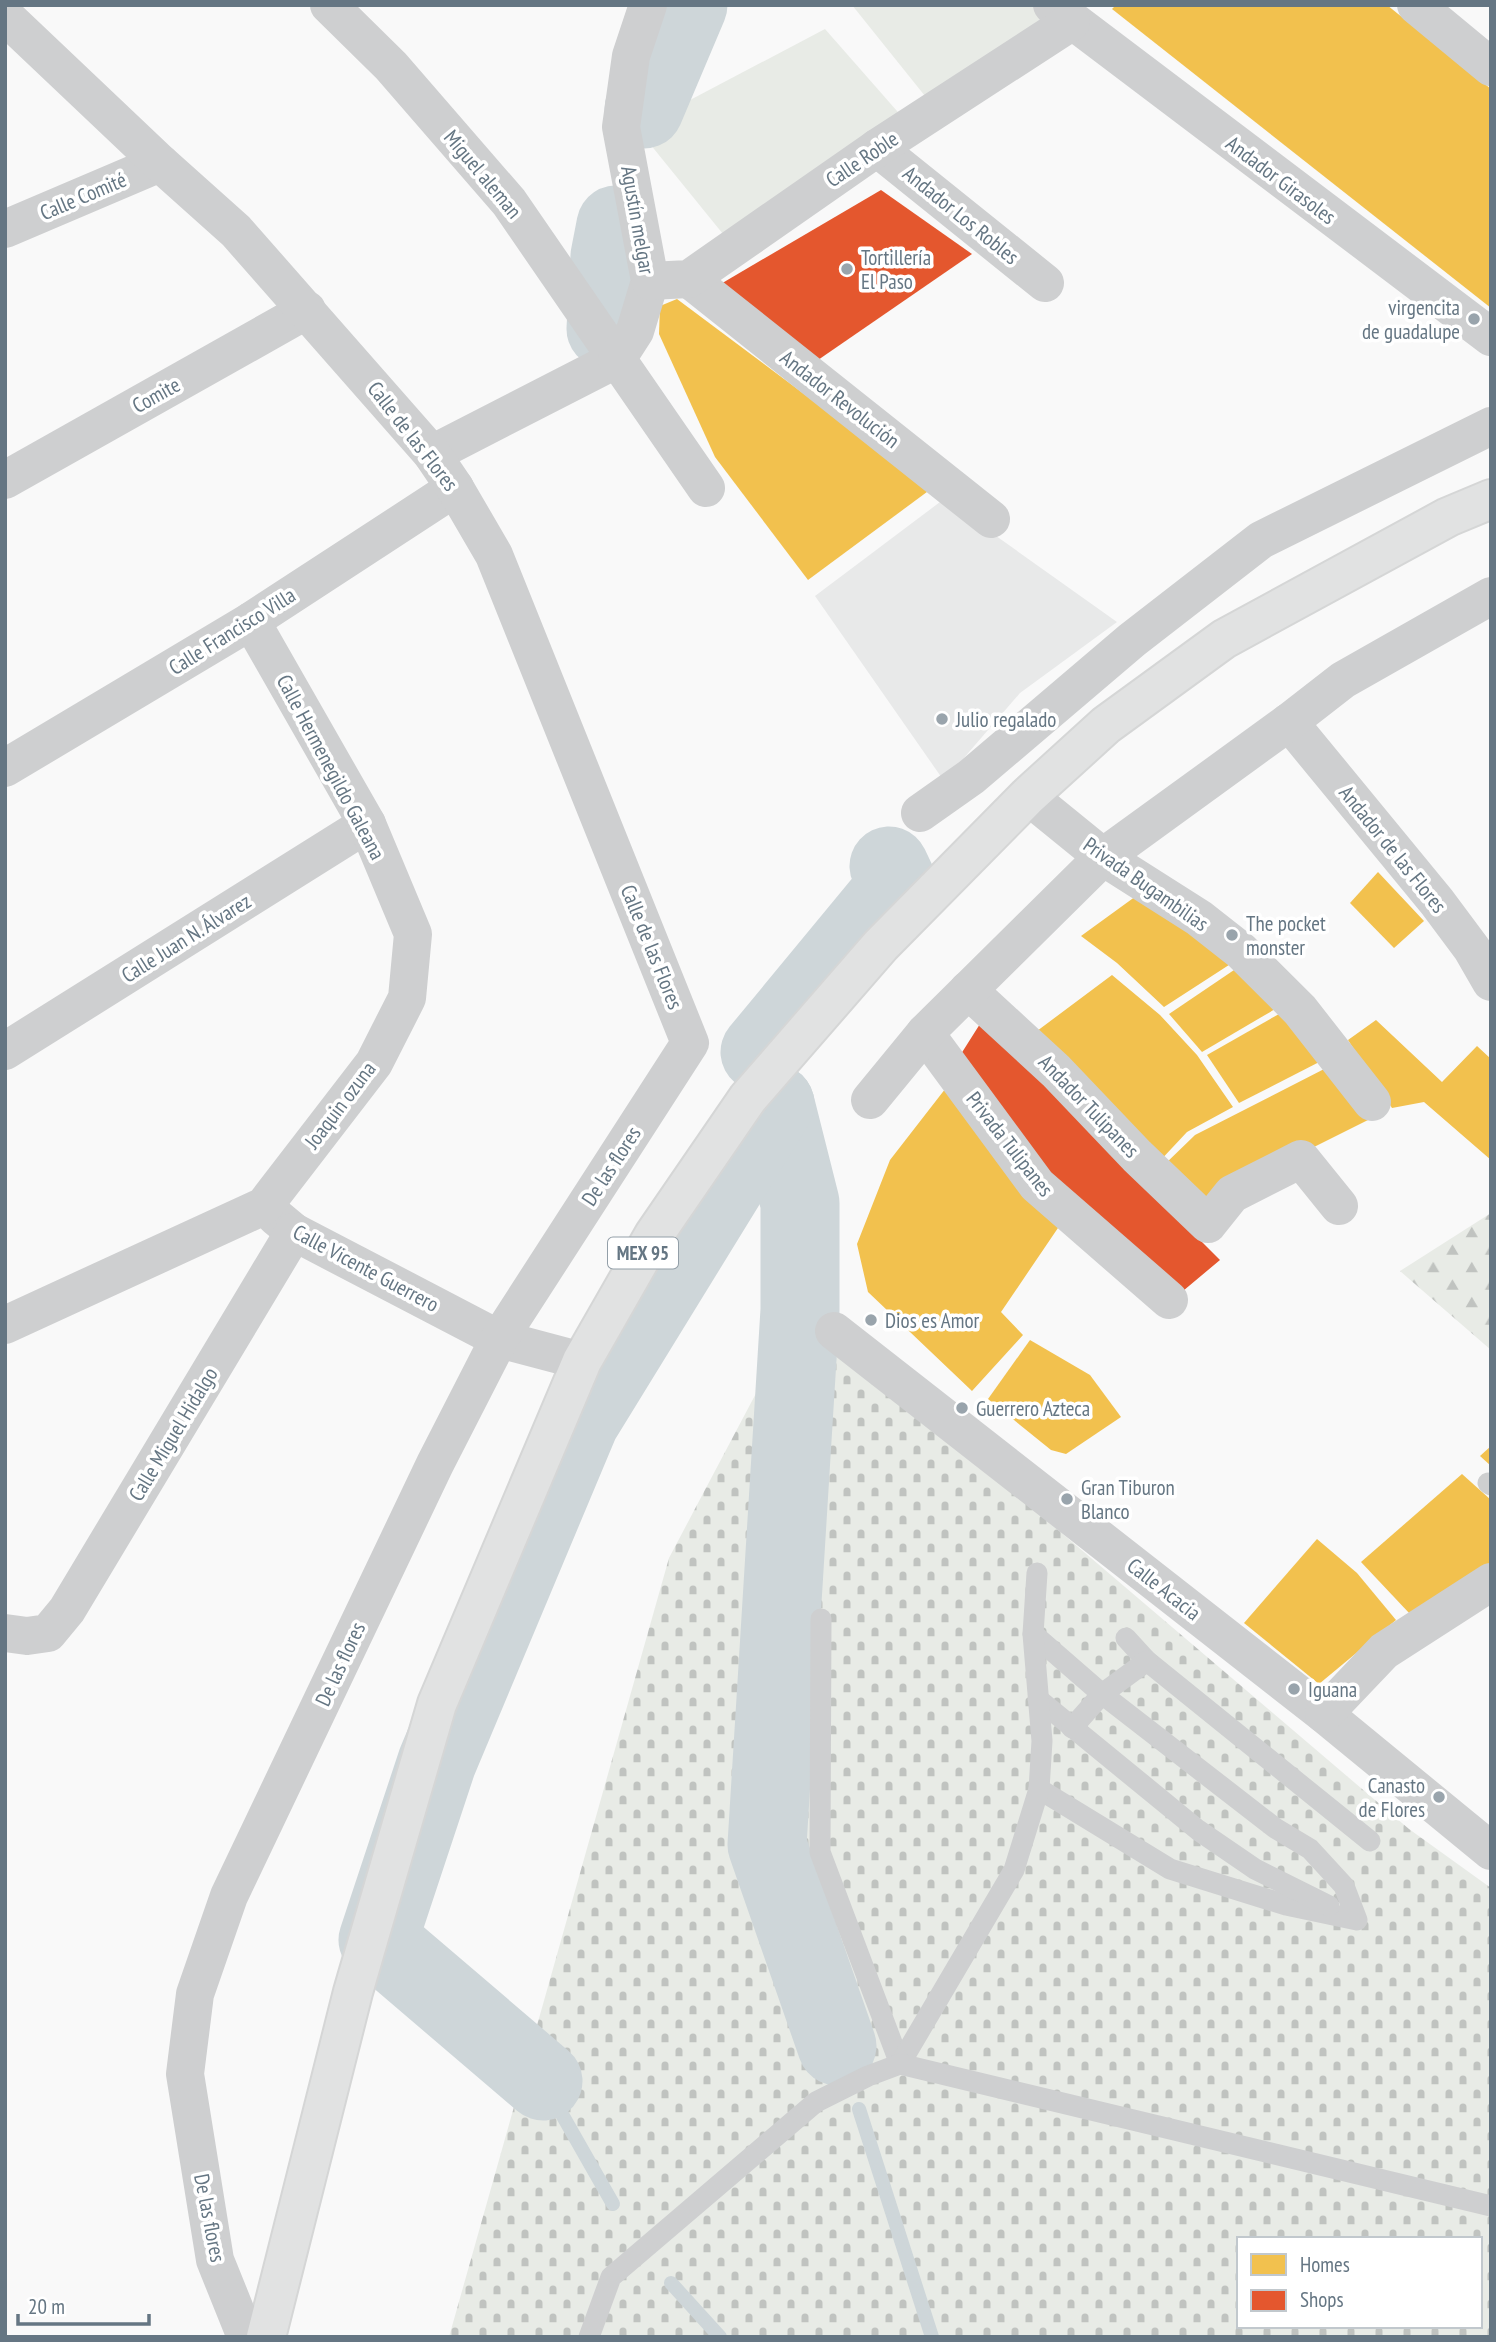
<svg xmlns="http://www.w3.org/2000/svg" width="1496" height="2342" font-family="'PT Sans Narrow',sans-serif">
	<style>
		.built { fill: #e8e9e9 }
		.forest { fill: url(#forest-firs) }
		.cemetery { fill: url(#cemetery-stones); fill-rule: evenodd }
		.park { fill: #e8ebe6 }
		.homes { fill: #f2c14e }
		.shops { fill: #e4572e }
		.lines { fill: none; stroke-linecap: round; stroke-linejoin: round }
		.stream { stroke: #ced6d9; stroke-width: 14 }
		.river { stroke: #ced6d9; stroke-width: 79 }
		.trunk-casing { stroke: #d5d6d6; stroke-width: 42 }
		.service { stroke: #cecfd0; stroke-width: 21 }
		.minor { stroke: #cecfd0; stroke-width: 38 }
		.tertiary { stroke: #cecfd0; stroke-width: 38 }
		.trunk { stroke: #e1e2e2; stroke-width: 38 }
		.poi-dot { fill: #99a4ac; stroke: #fff; stroke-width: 2.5 }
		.labels { text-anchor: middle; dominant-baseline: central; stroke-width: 7; stroke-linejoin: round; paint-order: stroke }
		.shield { fill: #fff; stroke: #939fa8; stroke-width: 2 }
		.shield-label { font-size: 19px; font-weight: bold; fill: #657683 }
		.street-label { font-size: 21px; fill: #657683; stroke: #fff }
		.poi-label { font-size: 21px; fill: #657683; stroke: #fff; text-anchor: start }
	</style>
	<defs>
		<pattern id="forest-firs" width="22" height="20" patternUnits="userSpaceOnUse" patternTransform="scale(1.75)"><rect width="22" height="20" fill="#e8ebe6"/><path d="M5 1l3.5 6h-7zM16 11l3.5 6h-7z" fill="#c0c3c0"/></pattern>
		<pattern id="cemetery-stones" width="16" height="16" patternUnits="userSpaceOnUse" patternTransform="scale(1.75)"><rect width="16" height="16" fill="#e8ebe6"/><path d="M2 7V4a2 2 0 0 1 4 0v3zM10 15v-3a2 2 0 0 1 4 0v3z" fill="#c0c3c0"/></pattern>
	</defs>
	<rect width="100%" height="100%" fill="#f9f9f9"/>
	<polygon class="built" points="944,499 1117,622 1020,693 944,781 815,596"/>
	<polygon class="forest" points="1491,1213 1491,1350 1400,1271"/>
	<path class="cemetery" d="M800,1310L1409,1829L1491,1888V2337H449L669,1558ZM1239,2239H1480V2326H1239Z"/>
	<g class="park">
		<polygon points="852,5 1066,5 933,106"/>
		<polygon points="825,29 904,119 723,234 637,128"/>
	</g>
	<g class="homes">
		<polygon points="1116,5 1387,5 1491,89 1491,308 1112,9"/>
		<polygon points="677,299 931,489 808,580 715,457 659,334 660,306"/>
		<polygon points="1378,872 1424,921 1394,948 1350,903"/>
		<polygon points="1143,891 1232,963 1164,1007 1117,963 1081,936"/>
		<polygon points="1237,968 1282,1005 1202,1052 1169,1014"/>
		<polygon points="1112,975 1160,1015 1197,1055 1233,1107 1187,1132 1157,1164 1033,1034"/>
		<polygon points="1286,1010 1327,1058 1239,1103 1207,1055"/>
		<polygon points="1376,1020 1442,1082 1477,1046 1491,1059 1491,1160 1424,1102 1392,1108 1348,1040"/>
		<polygon points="1330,1066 1368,1120 1300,1154 1208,1212 1162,1167 1195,1135"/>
		<polygon points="949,1084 1060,1225 1001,1312 1023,1335 972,1391 868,1292 857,1244 890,1160"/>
		<polygon points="1030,1340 1090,1375 1121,1417 1066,1454 1051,1450 988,1399"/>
		<polygon points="1491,1446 1491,1466 1480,1456"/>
		<polygon points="1462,1474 1491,1500 1491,1568 1410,1614 1361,1562"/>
		<polygon points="1317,1539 1357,1573 1396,1620 1319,1684 1244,1623"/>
	</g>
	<g class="shops">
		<polygon points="881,190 972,254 818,360 719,285"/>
		<polygon points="985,1016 1048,1088 1220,1260 1177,1296 1044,1178 961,1054"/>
	</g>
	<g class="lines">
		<g class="stream">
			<polyline points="543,2081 613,2204"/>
			<polyline points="859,2109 932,2337"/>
			<polyline points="671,2283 720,2337"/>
		</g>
		<g class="river">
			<polyline points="644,109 688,5"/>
			<polyline points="606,329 610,256 616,225"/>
			<polyline points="760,1052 898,885 889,866"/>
			<polyline points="775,1104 800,1203 800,1310 767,1845 837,2046"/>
			<polyline points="543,2081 378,1940 437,1762 580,1421 775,1104"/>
		</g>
		<defs>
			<polyline id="trunk" points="266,2337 353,1992 437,1704 582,1361 654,1235 748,1098 881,945 1028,796 1106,725 1224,639 1448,517 1491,499"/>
		</defs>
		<use href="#trunk" class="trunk-casing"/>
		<g class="service">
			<polyline points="1488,1483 1491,1485"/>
			<polyline points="821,1619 820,1852 900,2064"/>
			<polyline points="1033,1634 1102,1694 1275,1828 1310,1849 1344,1886 1357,1920 1286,1905 1170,1869 1039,1789"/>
			<polyline points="1126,1638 1147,1661 1370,1841"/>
			<polyline points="1038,1699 1198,1830 1255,1869 1329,1906"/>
			<polyline points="1072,1728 1102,1694 1147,1661"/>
			<polyline points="900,2064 1014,1870 1039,1789 1042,1741 1033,1634 1037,1573"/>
			<polyline points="589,2337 611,2277 816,2102 868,2076 900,2064 1491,2206"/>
		</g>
		<g class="minor">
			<polyline points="329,5 391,66 509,202 617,359 432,454"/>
			<polyline points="648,5 631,56 621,127 650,281 635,331 617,359 706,488"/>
			<polyline points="1052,5 1491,337"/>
			<polyline points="1416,5 1491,67"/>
			<polyline points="877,148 1045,283"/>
			<polyline points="5,229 160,163"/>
			<polyline points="689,279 991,519"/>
			<polyline points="650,281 689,279 877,148 1071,22"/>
			<polyline points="5,480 307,310"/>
			<polyline points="1289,722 1437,902 1472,949 1491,982"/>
			<polyline points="5,768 251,621 455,488"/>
			<polyline points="1028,796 1103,857 1199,918 1241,951 1300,1010 1372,1102"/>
			<polyline points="920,813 971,777 1132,640 1261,540 1491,426"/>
			<polyline points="968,990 1056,1071 1137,1156 1208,1224 1232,1194 1301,1159 1339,1206"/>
			<polyline points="925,1033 1037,1185 1169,1300"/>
			<polyline points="5,1051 367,824"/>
			<polyline points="870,1100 925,1033 1103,857 1289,722 1343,680 1491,596"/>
			<polyline points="276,1217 294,1232 499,1339 582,1361"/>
			<polyline points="5,1325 264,1206 374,1063 407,998 413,934 367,824 251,621"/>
			<polyline points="834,1331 1324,1714 1491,1851"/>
			<polyline points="5,1633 27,1636 48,1633 67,1610 294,1232"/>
			<polyline points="1324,1714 1384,1651 1491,1582"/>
		</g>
		<polyline class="tertiary" points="5,16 160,163 236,231 432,454 455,488 494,555 690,1043 499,1339 435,1464 229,1896 195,1994 185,2074 215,2260 246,2337"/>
		<use href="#trunk" class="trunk"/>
	</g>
	<g class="poi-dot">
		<circle cx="847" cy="269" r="7"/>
		<circle cx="1474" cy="319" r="7"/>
		<circle cx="942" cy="719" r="7"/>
		<circle cx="1232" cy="935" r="7"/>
		<circle cx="871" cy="1320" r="7"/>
		<circle cx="962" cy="1408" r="7"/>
		<circle cx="1067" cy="1499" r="7"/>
		<circle cx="1294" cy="1689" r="7"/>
		<circle cx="1439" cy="1797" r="7"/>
	</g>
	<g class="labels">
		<rect class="shield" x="608" y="1237.5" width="70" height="31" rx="5"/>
		<g class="shield-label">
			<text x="643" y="1253">MEX 95</text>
		</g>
		<g class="street-label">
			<text transform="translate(862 159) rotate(-34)">Calle Roble</text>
			<text transform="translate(483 174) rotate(50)">Miguel aleman</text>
			<text transform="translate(1281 180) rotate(37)">Andador Girasoles</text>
			<text transform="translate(83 196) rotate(-23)">Calle Comité</text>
			<text transform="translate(961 215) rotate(39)">Andador Los Robles</text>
			<text transform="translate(638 220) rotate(80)">Agustín melgar</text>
			<text transform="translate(156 395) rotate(-29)">Comite</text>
			<text transform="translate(840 399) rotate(38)">Andador Revolución</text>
			<text transform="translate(413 436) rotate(52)">Calle de las Flores</text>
			<text transform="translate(232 631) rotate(-32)">Calle Francisco Villa</text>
			<text transform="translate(331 767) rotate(62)">Calle Hermenegildo Galeana</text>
			<text transform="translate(1393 849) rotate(51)">Andador de las Flores</text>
			<text transform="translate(1146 884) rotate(35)">Privada Bugambilias</text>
			<text transform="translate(186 938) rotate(-32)">Calle Juan N. Álvarez</text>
			<text transform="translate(652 947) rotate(68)">Calle de las Flores</text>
			<text transform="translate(340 1105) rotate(-53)">Joaquin ozuna</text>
			<text transform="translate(1089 1106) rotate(46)">Andador Tulipanes</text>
			<text transform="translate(1010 1144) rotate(52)">Privada Tulipanes</text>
			<text transform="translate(611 1166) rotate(-57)">De las flores</text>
			<text transform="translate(366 1268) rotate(28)">Calle Vicente Guerrero</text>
			<text transform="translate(173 1434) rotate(-59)">Calle Miguel Hidalgo</text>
			<text transform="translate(1164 1589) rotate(38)">Calle Acacia</text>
			<text transform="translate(340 1664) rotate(-65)">De las flores</text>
			<text transform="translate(210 2218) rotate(79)">De las flores</text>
		</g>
		<g class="poi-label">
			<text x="861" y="257">Tortillería<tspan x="861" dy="24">El Paso</tspan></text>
			<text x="1460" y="307" text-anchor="end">virgencita<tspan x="1460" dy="24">de guadalupe</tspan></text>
			<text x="956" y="719">Julio regalado</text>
			<text x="1246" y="923">The pocket<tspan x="1246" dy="24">monster</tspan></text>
			<text x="885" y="1320">Dios es Amor</text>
			<text x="976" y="1408">Guerrero Azteca</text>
			<text x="1081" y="1487">Gran Tiburon<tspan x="1081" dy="24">Blanco</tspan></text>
			<text x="1308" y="1689">Iguana</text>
			<text x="1425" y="1785" text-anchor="end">Canasto<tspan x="1425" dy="24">de Flores</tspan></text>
		</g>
	</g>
	<rect width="1496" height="2342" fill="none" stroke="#657683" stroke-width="14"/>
	<rect x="1237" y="2237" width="245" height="91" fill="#ffffff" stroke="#c1c8cd" stroke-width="2"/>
	<rect x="1251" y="2254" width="35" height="21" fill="#f2c14e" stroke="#c1c8cd" stroke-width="2"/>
	<text x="1300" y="2272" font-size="21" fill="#657683">Homes</text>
	<rect x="1251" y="2290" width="35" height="21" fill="#e4572e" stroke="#c1c8cd" stroke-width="2"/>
	<text x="1300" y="2307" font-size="21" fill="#657683">Shops</text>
	<path d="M18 2314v10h131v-10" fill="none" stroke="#657683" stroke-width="3.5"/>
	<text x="28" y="2314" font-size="21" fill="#657683" stroke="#ffffff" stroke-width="5" paint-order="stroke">20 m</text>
</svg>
